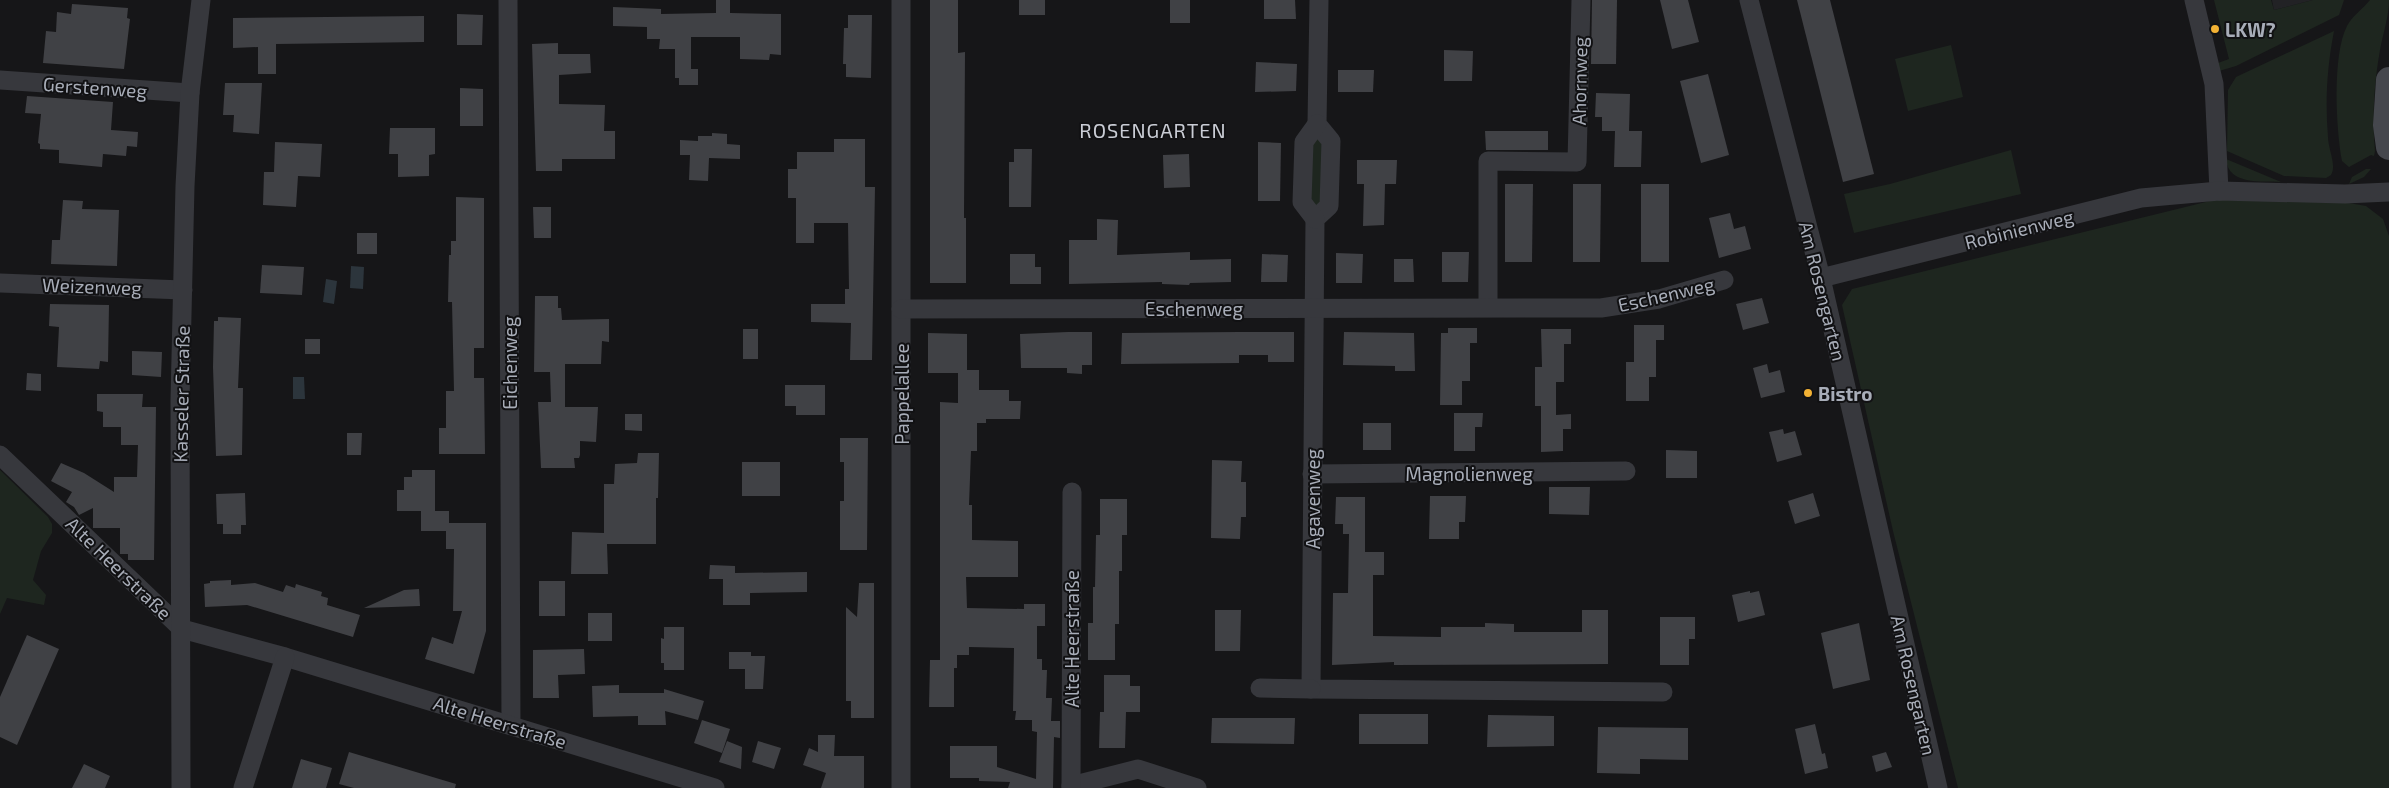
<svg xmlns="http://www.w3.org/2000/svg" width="2389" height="788" font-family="'Exo 2',sans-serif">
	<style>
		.built { fill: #222225 }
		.green { fill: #1e261f }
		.water { fill: #2c353c }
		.building { fill: #404145 }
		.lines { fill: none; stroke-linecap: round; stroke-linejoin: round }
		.street { stroke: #37383d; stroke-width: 19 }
		.secondary { stroke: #45474d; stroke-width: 26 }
		.poi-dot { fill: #f2b134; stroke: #111113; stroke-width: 2 }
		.labels { text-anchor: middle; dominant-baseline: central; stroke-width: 4; stroke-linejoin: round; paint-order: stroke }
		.poi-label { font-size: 19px; font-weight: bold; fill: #a8adb8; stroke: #111113; text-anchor: start }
		.street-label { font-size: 19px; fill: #a8adb8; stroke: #111113 }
		.neighbourhood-label { font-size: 20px; letter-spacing: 1px; fill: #c9ccd4; stroke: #111113 }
	</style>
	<rect width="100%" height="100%" fill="#161618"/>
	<polygon class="built" points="2272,0 2313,0 2274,10"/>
	<g class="green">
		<polygon points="2214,0 2271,0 2274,10 2313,0 2344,0 2339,15 2236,66 2219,71 2218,63 2229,59"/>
		<path d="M2370,0H2389C2389,17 2383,33 2380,50C2374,83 2372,117 2375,151L2374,156L2371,155L2349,167L2342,161C2336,129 2332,55 2347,26C2352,16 2363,9 2370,0Z"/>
		<path d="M2334,31C2327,67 2325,101 2328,137C2328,149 2337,165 2331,175L2326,178L2284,176L2227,151L2228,90L2236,77Z"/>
		<polygon points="1951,45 1963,97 1908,111 1895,59"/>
		<polygon points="1319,138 1322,142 1322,201 1319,205 1312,205 1309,199 1311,143"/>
		<polygon points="2011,150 2021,194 1854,233 1844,194 1890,184"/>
		<path d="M2226,159L2281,182C2261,181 2228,185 2226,159Z"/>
		<polygon points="2366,169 2371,169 2364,177 2349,184 2352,177"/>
		<polygon points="2222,198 2343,202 2366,206 2383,219 2389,236 2389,788 1958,788 1893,531 1842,305 1852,289"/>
		<polygon points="0,470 48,517 52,524 52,533 41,551 33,580 46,595 44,605 7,598 0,614"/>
	</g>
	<g class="water">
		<polygon points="351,266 364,267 363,289 350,288"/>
		<polygon points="326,279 337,281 334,304 323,302"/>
		<polygon points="293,377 304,377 305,399 293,399"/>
	</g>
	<g class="building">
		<polygon points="716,0 730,0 730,13 781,14 781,55 770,54 769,60 740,59 740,37 691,37 691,69 698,69 698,85 679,85 679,78 675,78 675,49 659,49 660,39 647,39 647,27 613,26 613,7 661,9 661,14 716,13"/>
		<polygon points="930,0 958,0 958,53 965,52 964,214 964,218 966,218 966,283 930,283"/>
		<rect x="1019" y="0" width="26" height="15"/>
		<rect x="1170" y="0" width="20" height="23"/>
		<polygon points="1264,0 1295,0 1296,19 1264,19"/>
		<polygon points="1592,0 1617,0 1616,64 1591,64"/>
		<polygon points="1660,0 1688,0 1699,42 1672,49"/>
		<polygon points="1797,0 1830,0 1874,174 1843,182"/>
		<polygon points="72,4 128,8 127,18 130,19 124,69 43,63 46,31 56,32 57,12 71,14"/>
		<polygon points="457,14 483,15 482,45 457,45"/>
		<polygon points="848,15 872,15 871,78 846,77 846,64 843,64 844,28 848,28"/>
		<polygon points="424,16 424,42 276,44 276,74 258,74 258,47 233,48 233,18"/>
		<polygon points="558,43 558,54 590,54 591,73 559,75 559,104 605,105 604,131 615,131 615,159 562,159 562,171 536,171 532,44"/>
		<polygon points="1444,50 1473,51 1472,81 1444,81"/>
		<polygon points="1256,62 1297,64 1296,91 1255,92"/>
		<polygon points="1338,70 1374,70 1373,92 1338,92"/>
		<polygon points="1708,74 1729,155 1701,163 1680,81"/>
		<polygon points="225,83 262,83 259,134 233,132 234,115 223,115"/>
		<polygon points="460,88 483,89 483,126 460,126"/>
		<polygon points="1596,93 1630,94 1629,131 1642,131 1641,167 1614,167 1615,131 1602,131 1602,117 1595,117"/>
		<polygon points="27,96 113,102 111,130 138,132 137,147 127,146 126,156 103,154 102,167 59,163 59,150 40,149 40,144 38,143 41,114 25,113"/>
		<polygon points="390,128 435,128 435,154 429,155 429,176 398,177 398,154 389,154"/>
		<polygon points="1485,131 1548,131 1548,150 1486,150"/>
		<polygon points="712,133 727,134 727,144 740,145 740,159 709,158 708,181 689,180 690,155 680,155 680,140 698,141 698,136 712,136"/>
		<polygon points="834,139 865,139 865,187 875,187 872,360 850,360 851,323 811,322 811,304 845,304 845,289 849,289 848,223 814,223 814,243 796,243 796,198 788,198 788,169 797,169 797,152 834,152"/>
		<polygon points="275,142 322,144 320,177 298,176 296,207 263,205 264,172 274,172"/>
		<polygon points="1258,142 1281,143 1280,201 1258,201"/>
		<polygon points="1014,149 1032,149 1031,207 1009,207 1009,162 1014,162"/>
		<polygon points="1189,154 1190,187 1164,188 1163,155"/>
		<polygon points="1357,160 1397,160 1396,184 1385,184 1384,225 1363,226 1364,184 1357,184"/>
		<polygon points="1505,184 1533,184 1532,262 1505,262"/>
		<polygon points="1573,184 1601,184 1600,262 1573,262"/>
		<rect x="1641" y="184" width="28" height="78"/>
		<polygon points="456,197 484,198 484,348 474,348 474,378 484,378 485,454 439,454 439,428 446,428 446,391 454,391 452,302 448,302 449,255 451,255 451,241 456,241"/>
		<polygon points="63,200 83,201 82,209 119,210 117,266 51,264 52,240 60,240"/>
		<polygon points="533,207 551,207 551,238 534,238"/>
		<polygon points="1730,213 1734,229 1745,226 1751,249 1719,258 1709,218"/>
		<polygon points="1097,219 1118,220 1117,255 1190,252 1190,260 1231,259 1231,282 1190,283 1189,285 1162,284 1162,282 1069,284 1069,240 1097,240"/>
		<rect x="357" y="233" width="20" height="21"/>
		<polygon points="1442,252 1469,252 1468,282 1442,282"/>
		<polygon points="1336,253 1363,254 1362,283 1336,283"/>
		<polygon points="1010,254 1035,254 1035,267 1041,267 1041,284 1010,284"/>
		<polygon points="1262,254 1288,255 1287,282 1261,282"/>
		<polygon points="1394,259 1413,259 1414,282 1394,282"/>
		<polygon points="262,265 304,267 302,295 260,293"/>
		<polygon points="535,296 558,296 558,308 561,308 562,320 609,319 609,342 602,341 601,364 565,364 565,407 598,407 596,442 580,441 580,455 579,458 574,458 575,468 541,468 538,402 551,402 550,372 534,372"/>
		<polygon points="1762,298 1769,323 1743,330 1736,304"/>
		<polygon points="50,304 109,305 108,362 100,361 99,369 57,367 59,327 49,326"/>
		<polygon points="218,317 241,318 238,388 243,388 242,455 216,456 213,367 214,321 218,321"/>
		<polygon points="1634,325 1664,325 1664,340 1656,340 1656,377 1649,377 1649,401 1626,401 1626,362 1634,362"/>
		<polygon points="1448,328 1477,328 1477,343 1470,343 1470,381 1462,381 1462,405 1440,405 1441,333 1448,333"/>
		<rect x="743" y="329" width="15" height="30"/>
		<polygon points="1541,329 1571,329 1571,344 1564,344 1564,382 1556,382 1556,415 1571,414 1571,429 1563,429 1563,451 1541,452 1541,406 1535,406 1535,367 1542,367"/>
		<polygon points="1068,332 1092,332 1092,365 1082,365 1082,374 1067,373 1067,368 1021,368 1020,334"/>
		<polygon points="1239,332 1294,332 1294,362 1268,362 1268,355 1239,355 1239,363 1121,364 1122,333"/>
		<polygon points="1344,332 1414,333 1415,371 1395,371 1395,366 1343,365"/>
		<polygon points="928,333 967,334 967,370 979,370 979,390 1009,390 1009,401 1021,401 1020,419 986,419 986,423 977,423 977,451 971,451 969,505 972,505 972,540 1018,541 1018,577 966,577 967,608 1024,609 1024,604 1045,604 1045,626 1037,626 1037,659 1042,659 1042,670 1047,670 1046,698 1052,698 1051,721 1060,721 1060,738 1054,737 1053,788 1008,788 1010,782 979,781 979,778 950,778 950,746 997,746 997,767 1036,779 1037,732 1032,731 1032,720 1015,720 1016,711 1013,711 1014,648 969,647 969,655 957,655 957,668 954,668 954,707 929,707 930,660 940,660 940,402 958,403 958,373 928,373"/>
		<rect x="305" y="339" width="15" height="15"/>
		<polygon points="132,351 162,352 161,377 132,375"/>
		<polygon points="1767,364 1769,373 1780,370 1785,392 1761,398 1753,368"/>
		<polygon points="27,373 41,374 41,391 26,390"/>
		<polygon points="785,385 825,385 825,415 796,415 796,406 785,406"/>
		<polygon points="97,394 143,394 142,407 156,407 154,560 128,560 128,554 120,554 120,528 93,528 93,508 79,515 74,507 66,502 72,492 51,481 61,463 84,473 114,492 114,477 137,477 138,445 121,445 121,427 103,427 103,412 97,411"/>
		<polygon points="1454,413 1483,413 1482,427 1475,427 1475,451 1454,451"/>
		<polygon points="625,414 642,414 642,431 625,430"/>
		<rect x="1363" y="423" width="28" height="27"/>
		<polygon points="1783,429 1784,434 1795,431 1802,455 1777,462 1769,432"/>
		<polygon points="347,433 362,433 361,455 347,455"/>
		<polygon points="840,438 868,438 867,550 840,550 840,501 844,501 844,462 840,462"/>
		<polygon points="1666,450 1697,451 1697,478 1666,478"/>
		<polygon points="638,453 659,453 658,498 656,498 656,544 607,544 608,574 571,574 572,532 604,533 604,484 614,484 615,464 637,463"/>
		<polygon points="1212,460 1242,461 1241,482 1246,482 1246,517 1241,517 1240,539 1211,538"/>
		<rect x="742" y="462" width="38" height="34"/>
		<polygon points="412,470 435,470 435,511 449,511 449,523 486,523 486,631 474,674 425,659 432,637 453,644 462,611 453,611 454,549 446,549 446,531 421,531 421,511 397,511 397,490 404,490 404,477 412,477"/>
		<polygon points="1549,487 1590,487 1589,515 1549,514"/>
		<polygon points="245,493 246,525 241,525 241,534 223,534 223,524 217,524 216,494"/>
		<polygon points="1813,493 1820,516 1795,524 1788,501"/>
		<polygon points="1430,496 1466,496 1465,522 1459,522 1459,539 1429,539"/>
		<polygon points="1336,497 1365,497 1365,552 1384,552 1384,575 1373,575 1373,636 1441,637 1441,627 1485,627 1485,623 1514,624 1514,632 1582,632 1582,610 1608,610 1608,664 1394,665 1394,662 1332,665 1333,593 1348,593 1349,534 1343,534 1343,524 1335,524"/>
		<polygon points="1100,499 1127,499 1127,535 1122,535 1122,571 1119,571 1119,624 1115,624 1115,660 1088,660 1088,623 1093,623 1093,587 1095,587 1096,535 1100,535"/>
		<polygon points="710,565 735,566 735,573 807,572 807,592 750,593 750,605 723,605 723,579 709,579"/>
		<polygon points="231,580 231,585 255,583 283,592 286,585 295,588 296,584 322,592 321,596 328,598 327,605 360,615 353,637 247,605 205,607 204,584 210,583 210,581"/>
		<rect x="539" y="581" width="26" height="35"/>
		<polygon points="859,583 874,583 874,718 851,718 851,701 846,701 846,607 857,617"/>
		<polygon points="419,589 420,606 364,608 404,590"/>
		<polygon points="1750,591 1750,593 1759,591 1765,615 1738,622 1732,595"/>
		<polygon points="1215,610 1241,610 1240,651 1215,651"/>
		<rect x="588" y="613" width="24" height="28"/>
		<polygon points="1660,617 1695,617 1695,639 1689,639 1689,665 1660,665"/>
		<polygon points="1859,623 1870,680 1833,689 1821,633"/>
		<polygon points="664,627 684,627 684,670 664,670 664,663 661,663 661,638 664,639"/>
		<polygon points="27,635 59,649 17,745 0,737 0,697"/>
		<polygon points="584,649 585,674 558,675 559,698 533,698 533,650"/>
		<polygon points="729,652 751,652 751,656 765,656 763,689 745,689 745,669 729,669"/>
		<polygon points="1104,675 1130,675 1130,686 1140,686 1140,712 1126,712 1125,748 1099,748 1100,712 1104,712"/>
		<polygon points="619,685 619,693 664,693 664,689 704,701 698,720 665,711 666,725 638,725 638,716 593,717 592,686"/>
		<rect x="1359" y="714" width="69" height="30"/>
		<polygon points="1488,715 1554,716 1554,746 1487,747"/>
		<polygon points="1212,718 1295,718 1294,744 1211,743"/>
		<polygon points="702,720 730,729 722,753 694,743"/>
		<polygon points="1815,724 1822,754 1825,753 1828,768 1805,774 1795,729"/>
		<polygon points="1598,727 1688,728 1688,760 1640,759 1640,774 1597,773"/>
		<polygon points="818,735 835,735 834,756 864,756 864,788 821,788 826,773 803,765 809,748 818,752"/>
		<polygon points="727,741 742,747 741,769 719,762"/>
		<polygon points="758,741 781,748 774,769 752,762"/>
		<polygon points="349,752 456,784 455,788 354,788 339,784"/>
		<polygon points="1886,752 1892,767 1876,772 1872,756"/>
		<polygon points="301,759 332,768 326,788 292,788"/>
		<polygon points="84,764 110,776 105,788 72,788"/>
	</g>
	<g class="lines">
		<g class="street">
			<polyline points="508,0 511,725"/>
			<polyline points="901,0 901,788"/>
			<polyline points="1319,0 1317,124 1331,141 1329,206 1315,219 1311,689 1663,692"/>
			<polyline points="1749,0 1821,278 1938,788"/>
			<polyline points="2194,0 2214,84 2219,191"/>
			<polyline points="0,80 190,93"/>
			<polyline points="1315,219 1302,202 1304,142 1317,124"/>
			<polyline points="1821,278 2141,198 2219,191 2345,194 2389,192"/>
			<polyline points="0,283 183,290"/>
			<polyline points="1488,307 1488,161 1577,162 1581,0"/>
			<polyline points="901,309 1601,308 1659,299 1724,280"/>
			<polyline points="0,455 182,629 285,657 715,788"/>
			<polyline points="1312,474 1626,471"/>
			<polyline points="1260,688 1311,689"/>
			<polyline points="1071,786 1138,769 1197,788"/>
			<polyline points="181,788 180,400 185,186 190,93 201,0"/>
			<polyline points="243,788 285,657"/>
			<polyline points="1071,788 1072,492"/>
		</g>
		<polyline class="secondary" points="2389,80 2386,125 2389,147"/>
	</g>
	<g class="poi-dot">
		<circle cx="2215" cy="29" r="5"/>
		<circle cx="1808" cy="393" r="5"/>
	</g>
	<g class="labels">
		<g class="poi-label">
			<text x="2225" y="29">LKW?</text>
			<text x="1818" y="393">Bistro</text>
		</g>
		<g class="street-label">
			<text transform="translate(1579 81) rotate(-89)">Ahornweg</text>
			<text transform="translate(95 87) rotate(4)">Gerstenweg</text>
			<text transform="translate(2019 229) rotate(-14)">Robinienweg</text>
			<text transform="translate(92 286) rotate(2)">Weizenweg</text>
			<text transform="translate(1823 291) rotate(76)">Am Rosengarten</text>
			<text transform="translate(1666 294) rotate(-13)">Eschenweg</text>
			<text x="1194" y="308">Eschenweg</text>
			<text transform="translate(509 363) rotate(-90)">Eichenweg</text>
			<text transform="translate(181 394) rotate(-89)">Kasseler Straße</text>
			<text transform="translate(901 394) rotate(-90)">Pappelallee</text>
			<text x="1469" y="473">Magnolienweg</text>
			<text transform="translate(1312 499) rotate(-90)">Agavenweg</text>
			<text transform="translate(119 568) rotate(44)">Alte Heerstraße</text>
			<text transform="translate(1071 639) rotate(-90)">Alte Heerstraße</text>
			<text transform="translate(1914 685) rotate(77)">Am Rosengarten</text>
			<text transform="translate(500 722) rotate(17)">Alte Heerstraße</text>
		</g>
		<g class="neighbourhood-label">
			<text x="1153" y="130">ROSENGARTEN</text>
		</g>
	</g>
</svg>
